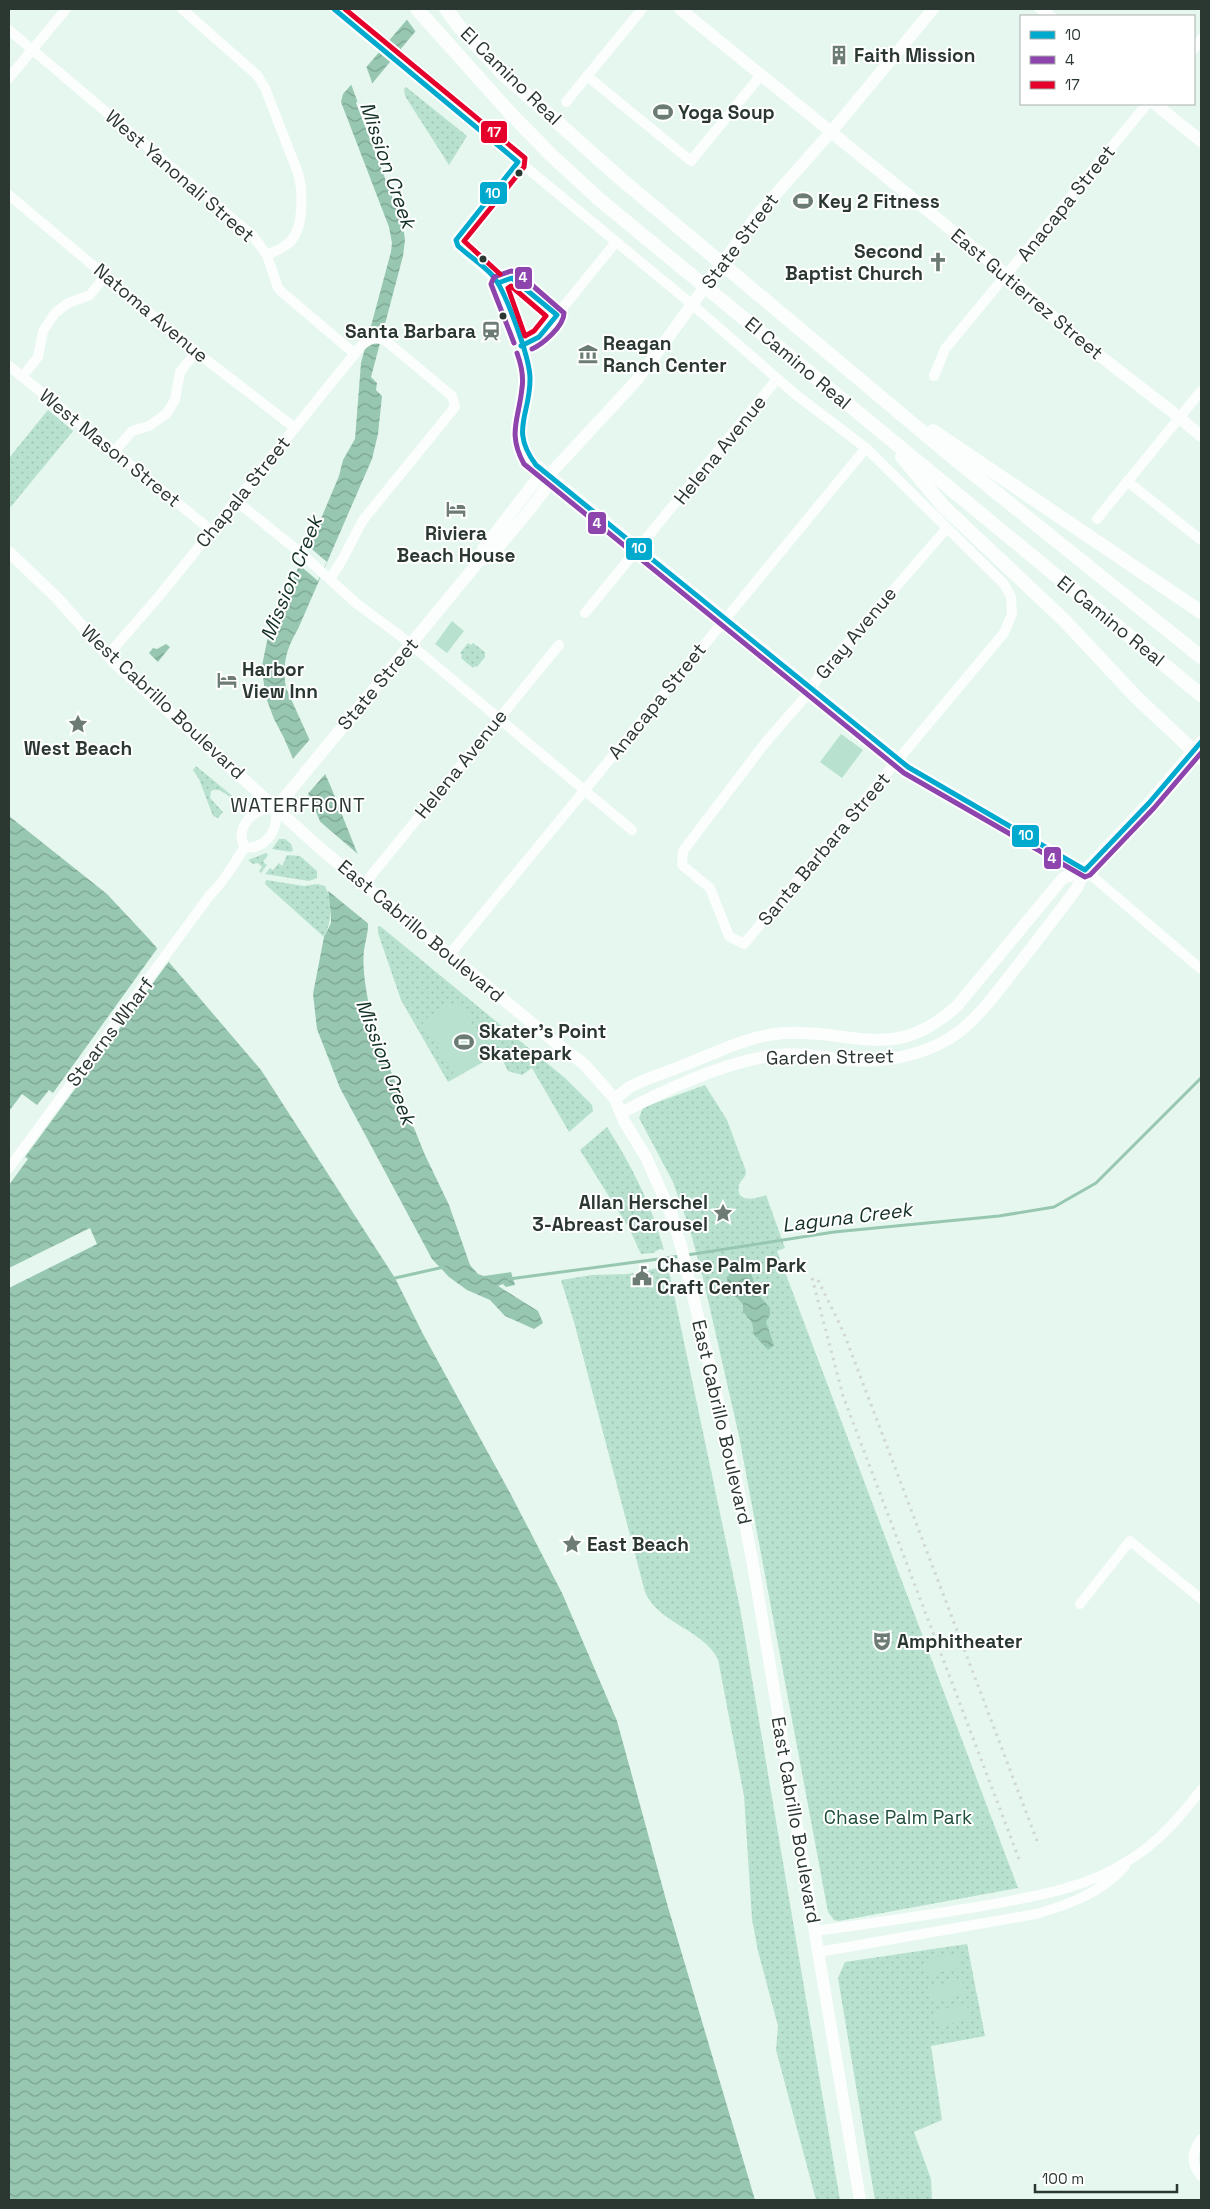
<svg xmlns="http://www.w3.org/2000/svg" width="1210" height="2209" font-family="'Space Grotesk',sans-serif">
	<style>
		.grass { fill: url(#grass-dots) }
		.garden { fill: #b8e2cf }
		.water { fill: url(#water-waves) }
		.pier { fill: #e5f7ee }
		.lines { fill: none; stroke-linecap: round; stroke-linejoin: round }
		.stream { stroke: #97c7b1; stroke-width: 3 }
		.minor { stroke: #fbfefc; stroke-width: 10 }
		.major { stroke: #fbfefc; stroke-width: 12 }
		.highway { stroke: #fbfefc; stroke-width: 14 }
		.rail { stroke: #d1d7d4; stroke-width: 3; stroke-dasharray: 2.5 5; stroke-linecap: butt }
		.bus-1-casing { stroke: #fff; stroke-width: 9 }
		.bus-2-casing { stroke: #fff; stroke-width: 9 }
		.bus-3-casing { stroke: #fff; stroke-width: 9 }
		.bus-1 { stroke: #00a9ce; stroke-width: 5 }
		.bus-2 { stroke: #8e44ad; stroke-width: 5 }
		.bus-3 { stroke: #e4002b; stroke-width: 5 }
		.bus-dot { fill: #2b3832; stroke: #fff; stroke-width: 2 }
		.labels { text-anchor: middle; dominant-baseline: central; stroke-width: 4; stroke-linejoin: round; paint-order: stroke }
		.poi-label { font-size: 19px; font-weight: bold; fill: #2b3832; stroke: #fff; text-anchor: start }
		.street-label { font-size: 19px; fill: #2b3832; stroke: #fff }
		.park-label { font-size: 19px; fill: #1d4e3a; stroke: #fff }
		.water-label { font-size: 20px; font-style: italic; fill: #123024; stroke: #fff }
		.neighbourhood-label { font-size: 20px; letter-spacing: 1px; fill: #2b3832; stroke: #fff }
		.line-badge { stroke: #fff; stroke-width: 2 }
		.badge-label { font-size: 14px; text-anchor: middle; font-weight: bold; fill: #fff }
	</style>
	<defs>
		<pattern id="grass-dots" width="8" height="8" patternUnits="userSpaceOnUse" patternTransform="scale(1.25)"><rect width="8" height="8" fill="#b8e2cf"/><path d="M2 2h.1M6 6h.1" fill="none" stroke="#9ec3b2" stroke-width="1.8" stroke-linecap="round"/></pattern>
		<pattern id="water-waves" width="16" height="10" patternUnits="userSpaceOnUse" patternTransform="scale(1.25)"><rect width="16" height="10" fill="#97c7b1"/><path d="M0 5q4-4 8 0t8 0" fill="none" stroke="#7ba391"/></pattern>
	</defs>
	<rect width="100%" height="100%" fill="#e5f7ee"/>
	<g class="grass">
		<polygon points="406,87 467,136 449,165 405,96 404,89"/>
		<polygon points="48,410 73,431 9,509 9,458"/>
		<polygon points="468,643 471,645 473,643 485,652 485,657 477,667 475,666 473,668 461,658 462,655 460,653"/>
		<path d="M196,766L241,803V806C231,801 222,785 211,791L210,798L223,812L218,818L213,816L199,779L193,770Z"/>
		<polygon points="279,839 285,839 291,844 293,850 291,852 272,849"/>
		<polygon points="266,853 268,855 263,862 267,865 261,873 259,871 262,867 258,863 253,864 248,860"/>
		<polygon points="287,855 300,856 317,871 317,878 309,881 265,874 270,868 273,870 279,863 282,866"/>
		<path d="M266,880L304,886L317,884L325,886C334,902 332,921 324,937L265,884Z"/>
		<polygon points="380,926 565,1078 592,1105 593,1111 569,1132 532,1068 522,1075 508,1071 499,1053 448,1082 401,1000 378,933 378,927"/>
		<path d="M705,1085L727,1120L746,1171C746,1178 741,1179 739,1185C735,1204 756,1199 766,1195L785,1248L777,1251L1018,1888L839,1921L834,1920L828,1912L739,1436L703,1278L690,1230L673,1182L639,1118L643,1108L647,1106Z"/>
		<path d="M607,1127C632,1166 652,1206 664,1250L660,1249L653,1253L641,1254L630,1230L580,1150Z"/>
		<path d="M668,1266L740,1608L840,2200H816L776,2050L778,2026L758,1951L752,1919L744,1796L718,1659C701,1628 659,1624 645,1592L574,1322L561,1280L592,1275L628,1274Z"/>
		<polygon points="967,1944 985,2036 931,2046 942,2120 914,2132 931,2179 932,2200 875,2200 838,1978 845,1962"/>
	</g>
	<g class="garden">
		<polygon points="452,621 464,631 447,653 435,644"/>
		<polygon points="841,734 863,750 842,778 820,762"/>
		<polygon points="455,1002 457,1004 461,1004 477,1032 480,1030 483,1032 487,1031 499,1052 456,1077 422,1021"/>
		<polygon points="958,1953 960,1968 927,1975 924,1959"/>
		<polygon points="962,1980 965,1995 931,2002 928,1986"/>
		<polygon points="967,2005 969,2020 935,2026 933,2010"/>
	</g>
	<g class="water">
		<path d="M416,9H434L356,103L403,225L405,240L403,256L371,377L377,383L376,390L382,396L378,434L372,459L298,629C286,649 282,665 286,688L331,787L358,855L368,925C368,934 365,942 364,951C361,974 371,1020 379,1042L425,1155L449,1205L470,1265L478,1274L484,1276L511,1272L515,1285L506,1287L503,1284L498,1286L538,1311L543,1323L534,1329L505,1316L490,1300L467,1290L449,1277L432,1259L340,1088L317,1029L313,994L324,937L331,923V914L320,821L284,738L274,719L265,695L262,666L269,631L323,514L339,476L343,460L355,439L361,363L391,252L392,243L389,227L341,102L343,94L351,85Z"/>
		<polygon points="166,644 170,647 158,662 149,653 153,648 157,649"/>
		<polygon points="9,816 107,894 150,940 261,1070 395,1278 423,1334 509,1491 562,1593 617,1721 668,1907 755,2200 9,2200"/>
		<path d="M740,1266L750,1270L753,1279L754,1289L770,1308V1315L766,1322L774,1345L768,1350L754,1335L752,1322L743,1312V1304L728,1289C725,1279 729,1269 740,1266Z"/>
	</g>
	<g class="pier">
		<polygon points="413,9 433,9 435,11 416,32 405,17"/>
		<polygon points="366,66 373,85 358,103 351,84"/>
		<polygon points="306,544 327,562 318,581 298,564"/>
		<polygon points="312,737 327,772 306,796 291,761"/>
		<polygon points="317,819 359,855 370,925 327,890"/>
		<polygon points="159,946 170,960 25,1157 28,1159 9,1185 9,1111 22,1094 37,1105 49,1090 53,1093"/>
		<polygon points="90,1228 97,1244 9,1288 9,1268"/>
	</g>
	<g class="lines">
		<g class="stream">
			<polyline points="687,1255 834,1232 999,1216 1054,1207 1096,1183 1201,1078"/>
			<polyline points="395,1278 444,1267"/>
			<polyline points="509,1279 681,1256"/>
		</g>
		<g class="minor">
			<path d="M182,9L257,75L265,88L298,173C303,191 304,226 291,241C285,248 275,251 267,255"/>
			<polyline points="334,9 694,306 795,394 866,448 1004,584 1011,597 1012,614 1004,633 744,944 729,936 710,888 682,865 683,851 765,743 806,696 819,676 947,528"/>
			<polyline points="9,30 253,236 267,255 278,288 283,293 355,354"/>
			<polyline points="1194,49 1201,39"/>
			<polyline points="587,76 691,161 761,75"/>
			<polyline points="9,78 66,9"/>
			<polyline points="566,102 642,9"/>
			<path d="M518,162L456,240L458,246C469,257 490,270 498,283C506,296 531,367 530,381C528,412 511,428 530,459L908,767L1085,870L1201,969"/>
			<polyline points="9,195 196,352 295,428"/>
			<polyline points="564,306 616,242"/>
			<polyline points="9,366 212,531"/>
			<polyline points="934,376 945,349 1147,104"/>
			<polyline points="22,377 38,357 43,331 55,313 68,303 90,295 106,275"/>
			<polyline points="114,452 132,431 149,426 166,414 175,400 180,372 196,352"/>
			<polyline points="1127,481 1201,540"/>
			<polyline points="235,500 302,554 357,604 398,634 632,830"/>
			<polyline points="1097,519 1201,391"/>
			<polyline points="585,613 777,379"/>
			<path d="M108,655L160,595L361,346C369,339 376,336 386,341L452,396L455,407L363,520L342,560L330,579"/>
			<path d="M276,808C276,813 277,820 275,825C272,838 259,850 245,847C236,834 246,816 260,811C265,809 271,809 276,808Z"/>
			<polyline points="365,883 559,645"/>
			<polyline points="449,955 866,448"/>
			<path d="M9,1168L210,895C226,880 233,864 245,847"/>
			<polyline points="1080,1604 1130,1541 1201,1599"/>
			<path d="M815,1931C873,1923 931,1915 988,1905C1036,1896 1087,1888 1128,1861C1158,1843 1180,1817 1201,1790"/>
			<path d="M819,1952L1036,1914C1068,1905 1103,1892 1125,1866"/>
			<path d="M1201,2139C1192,2151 1190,2164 1201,2176"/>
		</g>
		<g class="major">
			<polyline points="680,9 997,267 1077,338 1170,410 1201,436"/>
			<polyline points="1041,9 1050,16"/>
			<polyline points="1155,104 1201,141"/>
			<polyline points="9,552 57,598 115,663 321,849 561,1047 584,1064 615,1099 624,1121 646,1157 672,1216 681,1246 708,1358 739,1493 752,1559 860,2200"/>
			<polyline points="480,560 491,556 527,513 547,487 549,475"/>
			<polyline points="276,808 480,560 483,549 537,479 549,475 637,380 758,214 831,132 933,9"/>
			<path d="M615,1099C620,1095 625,1090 630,1087C648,1077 668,1072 687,1064C718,1052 750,1035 784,1033C854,1029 893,1064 957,1006L1063,878L1085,870"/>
			<path d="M621,1113C667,1089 718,1065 769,1056C796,1051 825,1058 852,1060C884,1063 923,1055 950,1038C977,1021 996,993 1015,969C1036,942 1057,915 1077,888L1085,870L1149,803L1201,742"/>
		</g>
		<g class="highway">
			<polyline points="417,9 511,114 551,155 600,200 1201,695"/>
			<polyline points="446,9 461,29 502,73 621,179 951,456 1201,657"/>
			<polyline points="933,431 1201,612"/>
			<polyline points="902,457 944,507 1064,620 1136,697 1201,758"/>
		</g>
		<g class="rail">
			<polyline points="812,1278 843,1396 1019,1859"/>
			<polyline points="818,1280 843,1331 1039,1846"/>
		</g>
		<defs>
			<g id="bus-1">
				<path d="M334,9L518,162L456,240L458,246C469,256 483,265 493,276C506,292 529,356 530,377C531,415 509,429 536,465L908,767L1085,870L1149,803L1201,742"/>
				<polyline points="498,283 512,278 557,315 539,337 521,346"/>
			</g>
			<g id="bus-2">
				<path d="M514,343L491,284L494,277L511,271L517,272L564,313C564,326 543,344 532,349"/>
				<path d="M517,353C521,364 524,376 522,388C519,419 507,433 524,464L904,773L1085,877L1090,875L1154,808L1201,753"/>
			</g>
			<g id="bus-3">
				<polyline points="345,9 525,158 524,167 464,241 500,274"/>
				<polygon points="511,286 546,316 534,331 525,336 508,288"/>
			</g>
		</defs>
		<use href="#bus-1" class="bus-1-casing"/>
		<use href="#bus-2" class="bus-2-casing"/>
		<use href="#bus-3" class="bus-3-casing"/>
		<use href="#bus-1" class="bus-1"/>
		<use href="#bus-2" class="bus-2"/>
		<use href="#bus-3" class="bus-3"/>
	</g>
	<defs>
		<symbol id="building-bare" viewBox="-9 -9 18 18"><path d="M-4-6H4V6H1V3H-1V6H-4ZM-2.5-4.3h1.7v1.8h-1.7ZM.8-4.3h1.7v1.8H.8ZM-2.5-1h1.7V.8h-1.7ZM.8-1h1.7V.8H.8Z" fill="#6c7b74" stroke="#fff" stroke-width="2.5" paint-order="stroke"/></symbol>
		<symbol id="stadium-bare" viewBox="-9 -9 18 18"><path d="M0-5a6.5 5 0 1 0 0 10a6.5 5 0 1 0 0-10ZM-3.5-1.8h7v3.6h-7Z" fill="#6c7b74" stroke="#fff" stroke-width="2.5" paint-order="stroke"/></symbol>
		<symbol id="church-bare" viewBox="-9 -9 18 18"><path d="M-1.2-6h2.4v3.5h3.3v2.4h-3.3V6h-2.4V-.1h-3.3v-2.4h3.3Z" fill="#6c7b74" stroke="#fff" stroke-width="2.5" paint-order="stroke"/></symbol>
		<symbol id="station-bare" viewBox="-9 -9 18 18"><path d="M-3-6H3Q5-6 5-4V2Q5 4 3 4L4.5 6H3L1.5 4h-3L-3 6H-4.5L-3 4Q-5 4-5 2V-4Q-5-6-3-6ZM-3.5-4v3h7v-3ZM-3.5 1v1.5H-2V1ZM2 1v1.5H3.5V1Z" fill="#6c7b74" stroke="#fff" stroke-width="2.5" paint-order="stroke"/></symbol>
		<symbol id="museum-bare" viewBox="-9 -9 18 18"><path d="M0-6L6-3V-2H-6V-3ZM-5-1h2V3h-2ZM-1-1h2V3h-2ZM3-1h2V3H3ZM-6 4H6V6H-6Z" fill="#6c7b74" stroke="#fff" stroke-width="2.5" paint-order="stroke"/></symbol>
		<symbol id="hotel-bare" viewBox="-9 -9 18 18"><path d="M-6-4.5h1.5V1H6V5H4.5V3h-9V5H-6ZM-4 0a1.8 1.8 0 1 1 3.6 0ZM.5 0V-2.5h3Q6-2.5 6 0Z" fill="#6c7b74" stroke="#fff" stroke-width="2.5" paint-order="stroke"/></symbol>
		<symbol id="sight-bare" viewBox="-9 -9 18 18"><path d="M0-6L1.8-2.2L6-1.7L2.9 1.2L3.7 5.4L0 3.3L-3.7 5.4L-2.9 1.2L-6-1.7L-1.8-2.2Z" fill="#6c7b74" stroke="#fff" stroke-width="2.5" paint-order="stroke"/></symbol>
		<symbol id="civic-bare" viewBox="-9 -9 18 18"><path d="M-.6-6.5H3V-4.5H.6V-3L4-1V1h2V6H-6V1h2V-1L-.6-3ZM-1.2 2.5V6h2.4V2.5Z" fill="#6c7b74" stroke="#fff" stroke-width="2.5" paint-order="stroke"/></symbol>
		<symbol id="theatre-bare" viewBox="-9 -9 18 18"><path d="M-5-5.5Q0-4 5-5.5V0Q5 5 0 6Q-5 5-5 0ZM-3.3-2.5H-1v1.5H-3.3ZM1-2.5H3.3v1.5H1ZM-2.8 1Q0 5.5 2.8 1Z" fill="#6c7b74" stroke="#fff" stroke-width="2.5" paint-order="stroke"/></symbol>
	</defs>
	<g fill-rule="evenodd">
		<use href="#building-bare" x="825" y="41" width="28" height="28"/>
		<use href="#stadium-bare" x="649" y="98" width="28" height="28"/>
		<use href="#stadium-bare" x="789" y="187" width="28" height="28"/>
		<use href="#church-bare" x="924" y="248" width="28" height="28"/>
		<use href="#station-bare" x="477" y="317" width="28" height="28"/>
		<use href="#museum-bare" x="574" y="340" width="28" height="28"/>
		<use href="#hotel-bare" x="442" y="495" width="28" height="28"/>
		<use href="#hotel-bare" x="213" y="666" width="28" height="28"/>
		<use href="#sight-bare" x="64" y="710" width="28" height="28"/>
		<use href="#stadium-bare" x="450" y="1028" width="28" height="28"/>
		<use href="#sight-bare" x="709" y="1199" width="28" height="28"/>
		<use href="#civic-bare" x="628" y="1262" width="28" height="28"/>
		<use href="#sight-bare" x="558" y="1530" width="28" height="28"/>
		<use href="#theatre-bare" x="868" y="1627" width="28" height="28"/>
	</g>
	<g class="bus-dot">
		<circle cx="519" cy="173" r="4.5"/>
		<circle cx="483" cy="259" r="4.5"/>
		<circle cx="503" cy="316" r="4.5"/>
	</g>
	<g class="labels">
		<g class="poi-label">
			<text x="854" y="55">Faith Mission</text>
			<text x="678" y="112">Yoga Soup</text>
			<text x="818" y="201">Key 2 Fitness</text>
			<text x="923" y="251" text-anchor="end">Second<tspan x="923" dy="22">Baptist Church</tspan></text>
			<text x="476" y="331" text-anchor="end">Santa Barbara</text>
			<text x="603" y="343">Reagan<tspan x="603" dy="22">Ranch Center</tspan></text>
			<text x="456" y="533" text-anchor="middle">Riviera<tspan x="456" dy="22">Beach House</tspan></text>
			<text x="242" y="669">Harbor<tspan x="242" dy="22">View Inn</tspan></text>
			<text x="78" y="748" text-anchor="middle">West Beach</text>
			<text x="479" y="1031">Skater's Point<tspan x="479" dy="22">Skatepark</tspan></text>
			<text x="708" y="1202" text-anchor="end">Allan Herschel<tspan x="708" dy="22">3-Abreast Carousel</tspan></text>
			<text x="657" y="1265">Chase Palm Park<tspan x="657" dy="22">Craft Center</tspan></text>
			<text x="587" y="1544">East Beach</text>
			<text x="897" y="1641">Amphitheater</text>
		</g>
		<g class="street-label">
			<text transform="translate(511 76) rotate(44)">El Camino Real</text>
			<text transform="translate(180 176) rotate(41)">West Yanonali Street</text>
			<text transform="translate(1066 203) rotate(-51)">Anacapa Street</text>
			<text transform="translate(740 241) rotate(-53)">State Street</text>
			<text transform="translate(1027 294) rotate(40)">East Gutierrez Street</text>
			<text transform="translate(151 313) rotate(40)">Natoma Avenue</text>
			<text transform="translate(798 363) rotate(40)">El Camino Real</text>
			<text transform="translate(110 448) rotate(39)">West Mason Street</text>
			<text transform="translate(720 450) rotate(-51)">Helena Avenue</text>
			<text transform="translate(243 492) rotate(-51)">Chapala Street</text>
			<text transform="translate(1111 621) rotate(39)">El Camino Real</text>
			<text transform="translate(856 633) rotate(-50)">Gray Avenue</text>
			<text transform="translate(378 684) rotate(-50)">State Street</text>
			<text transform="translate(657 701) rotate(-51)">Anacapa Street</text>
			<text transform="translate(163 702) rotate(43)">West Cabrillo Boulevard</text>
			<text transform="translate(461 764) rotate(-51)">Helena Avenue</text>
			<text transform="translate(824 849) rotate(-50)">Santa Barbara Street</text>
			<text transform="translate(421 931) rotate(40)">East Cabrillo Boulevard</text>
			<text transform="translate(110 1032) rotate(-53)">Stearns Wharf</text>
			<text transform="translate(830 1057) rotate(-1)">Garden Street</text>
			<text transform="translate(722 1422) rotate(77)">East Cabrillo Boulevard</text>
			<text transform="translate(796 1820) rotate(80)">East Cabrillo Boulevard</text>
		</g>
		<g class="park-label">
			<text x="898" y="1817">Chase Palm Park</text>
		</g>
		<g class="water-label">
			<text transform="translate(388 165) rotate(71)">Mission Creek</text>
			<text transform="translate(291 578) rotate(-68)">Mission Creek</text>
			<text transform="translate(386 1062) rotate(69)">Mission Creek</text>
			<text transform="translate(847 1217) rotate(-7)">Laguna Creek</text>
		</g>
		<g class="neighbourhood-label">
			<text x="298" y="805">WATERFRONT</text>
		</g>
	</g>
	<g class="line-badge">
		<rect x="480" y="120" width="28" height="24" rx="5" fill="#e4002b"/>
		<rect x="479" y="181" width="29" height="24" rx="5" fill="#00a9ce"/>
		<rect x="514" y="266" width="19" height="24" rx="5" fill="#8e44ad"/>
		<rect x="587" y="511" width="20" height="24" rx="5" fill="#8e44ad"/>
		<rect x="625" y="537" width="28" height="24" rx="5" fill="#00a9ce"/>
		<rect x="1011" y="824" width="29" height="24" rx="5" fill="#00a9ce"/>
		<rect x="1043" y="846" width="19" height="24" rx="5" fill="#8e44ad"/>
	</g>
	<g class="badge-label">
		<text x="494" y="137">17</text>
		<text x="493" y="198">10</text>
		<text x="523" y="282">4</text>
		<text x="597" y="528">4</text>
		<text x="639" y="553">10</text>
		<text x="1026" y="840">10</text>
		<text x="1052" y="863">4</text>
	</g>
	<rect width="1210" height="2209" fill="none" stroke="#2b3832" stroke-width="20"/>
	<rect x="1020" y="15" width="175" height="90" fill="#ffffff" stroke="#aaafad"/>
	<rect x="1030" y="31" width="25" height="8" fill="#00a9ce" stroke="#aaafad"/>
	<text x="1065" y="40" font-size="15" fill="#2b3832">10</text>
	<rect x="1030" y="56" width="25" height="8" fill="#8e44ad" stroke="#aaafad"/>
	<text x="1065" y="65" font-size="15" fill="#2b3832">4</text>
	<rect x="1030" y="81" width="25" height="8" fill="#e4002b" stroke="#aaafad"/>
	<text x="1065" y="90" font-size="15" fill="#2b3832">17</text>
	<path d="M1035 2184v8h142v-8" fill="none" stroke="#2b3832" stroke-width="2.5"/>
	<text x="1042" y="2184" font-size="15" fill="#2b3832" stroke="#ffffff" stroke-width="4" paint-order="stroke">100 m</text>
</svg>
